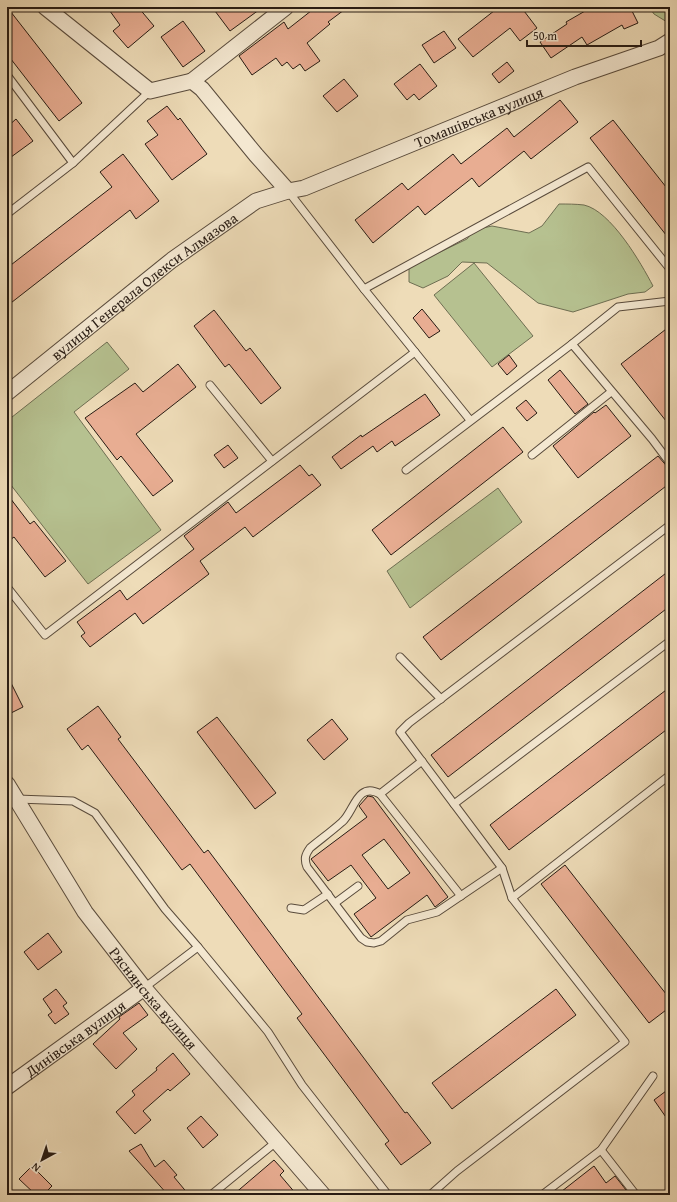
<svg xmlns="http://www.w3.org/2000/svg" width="677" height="1202" font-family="'Gentium Book Plus',serif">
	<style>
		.green { fill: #b6c190; stroke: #6e6e52 }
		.building { fill: #e8ad92; stroke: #271b13; fill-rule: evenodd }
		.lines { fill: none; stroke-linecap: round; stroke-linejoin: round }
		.service-casing { stroke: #594b3c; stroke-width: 9 }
		.minor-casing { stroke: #594b3c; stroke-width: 17 }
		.service { stroke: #f4e8d1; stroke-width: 7 }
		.minor { stroke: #f4e8d1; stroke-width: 15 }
		.labels { text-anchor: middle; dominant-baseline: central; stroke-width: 3.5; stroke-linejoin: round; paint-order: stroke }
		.street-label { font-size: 15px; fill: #271b13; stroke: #f4e8d1 }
	</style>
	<rect width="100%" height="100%" fill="#eedcb8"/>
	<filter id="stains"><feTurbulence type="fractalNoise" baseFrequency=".005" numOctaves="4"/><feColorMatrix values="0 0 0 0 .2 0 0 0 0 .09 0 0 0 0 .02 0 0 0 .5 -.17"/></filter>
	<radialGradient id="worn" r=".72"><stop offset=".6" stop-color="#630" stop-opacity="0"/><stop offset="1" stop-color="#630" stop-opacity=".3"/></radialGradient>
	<g class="green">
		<polygon points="649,7 670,7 670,15 667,22 654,14"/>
		<path d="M559,204C567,204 576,204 584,205C611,211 641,263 653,286L645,292L628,294L573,312L538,303L487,263L462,262L448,276L423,288L409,282V267L467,239L474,230L492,226L529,233L542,226Z"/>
		<polygon points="474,263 533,336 492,367 434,295"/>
		<polygon points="107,342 129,369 74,412 161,530 88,584 7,480 7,421"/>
		<polygon points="498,488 522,522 410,608 387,571"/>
	</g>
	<g class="building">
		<polygon points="7,7 82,103 59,121 7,54"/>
		<polygon points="107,7 138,7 154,26 128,48 113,31 120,25"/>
		<polygon points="212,7 263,7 230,31"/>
		<polygon points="316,7 348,7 328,22 330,24 307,43 320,61 305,71 300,64 293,69 287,62 282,66 276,58 252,75 239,56 284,22 288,29"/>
		<polygon points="499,7 521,7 537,28 520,41 510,28 473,57 458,39"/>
		<polygon points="592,7 630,7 638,23 624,29 622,25 587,45 582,37 551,58 540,42 567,24 566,22"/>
		<polygon points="183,21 205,51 183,67 161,37"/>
		<polygon points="444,31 456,48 434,63 422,45"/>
		<polygon points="507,62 514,71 499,83 492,74"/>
		<polygon points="420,64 437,86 419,100 414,94 407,100 394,84"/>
		<polygon points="344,79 358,96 337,112 323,96"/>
		<polygon points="560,100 578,122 531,159 524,151 479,187 472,178 425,215 418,206 373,243 355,220 402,183 408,190 453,154 461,164 507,128 514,137"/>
		<polygon points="167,106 178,120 180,118 207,154 172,180 145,144 158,135 147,121"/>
		<polygon points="16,119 33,141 7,160 7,127"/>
		<polygon points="613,120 670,192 670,240 590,138"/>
		<polygon points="123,154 159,201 136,219 130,210 7,306 7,268 112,187 100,172"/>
		<polygon points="422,309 440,331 429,338 413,318"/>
		<polygon points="214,310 246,351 250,348 281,388 261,404 229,364 225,367 194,326"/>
		<polygon points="670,326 670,426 621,364"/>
		<polygon points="509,355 517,366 507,375 498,364"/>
		<polygon points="178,364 196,387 136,434 173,481 153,496 121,456 117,460 85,418 135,383 143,392"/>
		<polygon points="560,370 588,404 575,414 548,380"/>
		<polygon points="425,394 440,415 395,446 392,441 377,452 373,446 341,469 332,457 361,435 362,437"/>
		<polygon points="526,400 537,413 527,421 516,408"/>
		<polygon points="606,405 631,436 578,478 553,446 594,412 595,413"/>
		<polygon points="503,427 523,452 391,555 372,530"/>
		<polygon points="228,445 238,458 224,468 214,455"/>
		<polygon points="658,456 670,470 670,483 441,660 423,637"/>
		<polygon points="300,465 309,476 312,474 321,485 253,537 245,527 200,561 209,574 143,624 135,613 90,647 81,636 85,633 77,622 120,590 127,600 194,549 184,536 228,502 236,513"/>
		<polygon points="7,494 30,524 34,521 66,561 45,577 14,537 7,542"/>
		<polygon points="670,570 670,606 448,777 431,755"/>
		<polygon points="7,675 23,707 7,715"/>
		<polygon points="670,687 670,727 509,850 490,825"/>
		<polygon points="98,706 121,737 118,739 204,853 208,850 405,1113 407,1112 431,1143 401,1165 385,1144 389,1141 297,1018 302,1014 190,864 182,870 88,745 82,750 67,729"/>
		<polygon points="217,717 276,793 255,809 197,732"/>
		<polygon points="332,719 348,739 324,760 307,740"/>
		<path d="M368,796L373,797L448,897L435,907L427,895L371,937L354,914L376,898L351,865L328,881L311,859L367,817L359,806ZM384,839L410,873L388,889L362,855Z"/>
		<polygon points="565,865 670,999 670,1007 649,1023 541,884"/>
		<polygon points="48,933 62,952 38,970 24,952"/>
		<polygon points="56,989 67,1003 63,1006 69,1014 55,1024 48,1015 52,1012 43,999"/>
		<polygon points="556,989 576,1015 452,1109 432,1083"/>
		<polygon points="139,1003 148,1015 123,1033 137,1049 116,1069 93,1044 120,1019 119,1017"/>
		<polygon points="173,1053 190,1074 170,1091 168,1089 143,1111 151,1120 135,1134 116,1112 135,1095 132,1091 157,1070 156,1068"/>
		<polygon points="670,1088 670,1123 654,1100"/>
		<polygon points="201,1116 218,1135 203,1148 187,1128"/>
		<polygon points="141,1144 155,1167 164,1160 177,1175 174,1177 189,1195 168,1195 129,1151"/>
		<polygon points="274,1160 284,1171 280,1175 297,1195 233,1195"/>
		<polygon points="32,1166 52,1186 43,1195 36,1195 19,1179"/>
		<polygon points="594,1166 606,1183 615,1176 630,1195 557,1195"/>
	</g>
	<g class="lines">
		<defs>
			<g id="service">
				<polyline points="7,75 73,163"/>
				<polyline points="288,191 364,289 470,420"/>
				<polyline points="7,214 73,163 150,91"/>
				<polyline points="364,289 588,167 670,269"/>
				<polyline points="572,344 618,307 670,301"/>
				<polyline points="210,385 272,461"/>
				<polyline points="532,455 611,392"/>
				<polyline points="406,470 572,344 652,439 670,463"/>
				<polyline points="7,587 45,635 415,352"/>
				<polyline points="400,657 441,699"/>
				<path d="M422,761L380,794C357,781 354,812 342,822C332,831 321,839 310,848C305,855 304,859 307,867L361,938L367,942L374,943L381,941L407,920L437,912L502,868"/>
				<polyline points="380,794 461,896"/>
				<polyline points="17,799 73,801 95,813 165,909 198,947 268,1032 302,1085 388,1195"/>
				<polyline points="454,804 670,641"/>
				<polyline points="512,898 502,868 400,732 409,723 670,525"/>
				<polyline points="335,903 358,886"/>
				<polyline points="291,908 304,910 328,894"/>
				<polyline points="144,988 198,947"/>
				<polyline points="601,1150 636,1195"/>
				<polyline points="211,1195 276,1142"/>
				<polyline points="430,1195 457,1171 625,1042 512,898 670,775"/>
				<polyline points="542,1195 601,1150 653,1076"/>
			</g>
			<g id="minor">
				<polyline points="45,7 150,91 192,81 202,89 256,155 288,191"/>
				<polyline points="192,81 286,7"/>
				<path id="s1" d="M7,393L172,260L256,201L288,191L304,188L575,77L659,48L670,41"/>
				<path id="s2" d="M7,784L85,912L144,988L323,1195"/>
				<path id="s3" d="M7,1087L144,988"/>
			</g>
		</defs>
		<use href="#service" class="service-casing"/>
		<use href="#minor" class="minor-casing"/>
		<use href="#service" class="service"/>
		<use href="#minor" class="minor"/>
	</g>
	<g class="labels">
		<g class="street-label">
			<text stroke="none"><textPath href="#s1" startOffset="553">Томашівська вулиця</textPath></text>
			<text stroke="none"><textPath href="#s1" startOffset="174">вулиця Генерала Олекси Алмазова</textPath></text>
			<text stroke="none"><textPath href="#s2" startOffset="260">Ряснянська вулиця</textPath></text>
			<text stroke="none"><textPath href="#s3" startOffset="84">Динівська вулиця</textPath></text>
		</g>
	</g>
	<rect width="677" height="1202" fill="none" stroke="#eedcb8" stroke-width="24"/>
	<rect x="8" y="8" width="661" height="1186" fill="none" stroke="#271b13" stroke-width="2"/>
	<rect x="12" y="12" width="653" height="1178" fill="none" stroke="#271b13"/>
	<g transform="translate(42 1160) rotate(220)" stroke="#f4e8d1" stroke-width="3" paint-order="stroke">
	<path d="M0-3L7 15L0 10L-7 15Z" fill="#271b13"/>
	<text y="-6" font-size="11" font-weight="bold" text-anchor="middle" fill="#271b13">N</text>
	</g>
	<path d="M527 40v6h114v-6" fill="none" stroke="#271b13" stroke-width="2"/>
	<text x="533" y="40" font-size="12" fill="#271b13" stroke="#f4e8d1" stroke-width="3" paint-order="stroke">50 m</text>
	<rect width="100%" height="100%" filter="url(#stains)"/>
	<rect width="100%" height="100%" fill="url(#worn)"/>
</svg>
